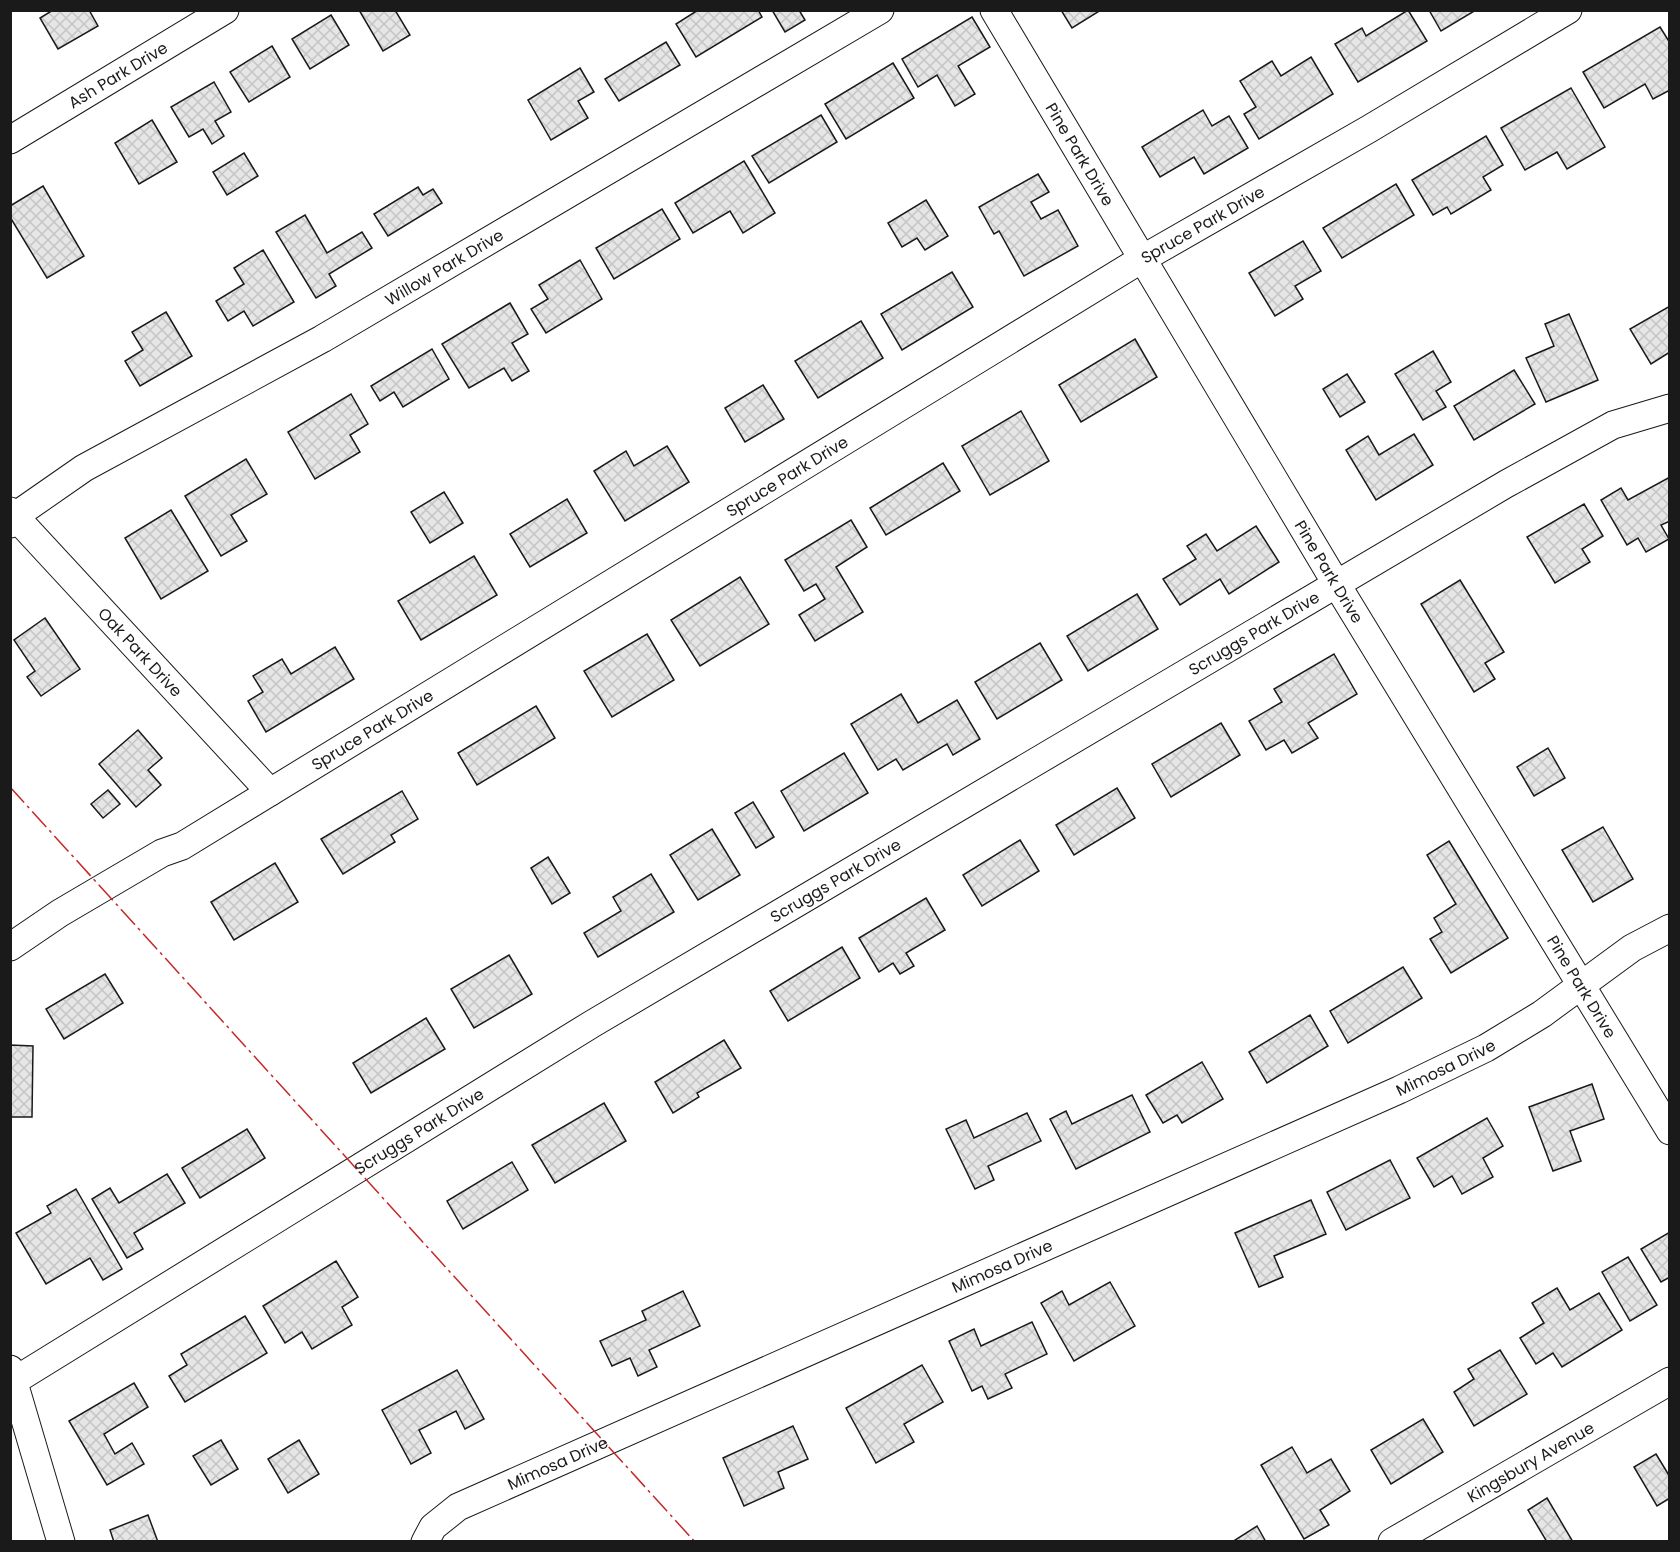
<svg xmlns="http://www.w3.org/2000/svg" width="1680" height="1552" font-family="Poppins,sans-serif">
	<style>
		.building { fill: url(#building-cross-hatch); stroke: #1a1a1a; stroke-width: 1.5 }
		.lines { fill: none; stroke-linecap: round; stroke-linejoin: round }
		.minor-casing { stroke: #1a1a1a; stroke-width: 29 }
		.minor { stroke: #fff; stroke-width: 27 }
		.power { stroke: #c62828; stroke-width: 1.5; stroke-dasharray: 21 4.5 3 4.5; stroke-linecap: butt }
		.labels { text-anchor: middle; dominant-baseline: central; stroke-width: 4.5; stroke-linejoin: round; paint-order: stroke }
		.street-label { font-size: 16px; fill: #1a1a1a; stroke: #fff }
	</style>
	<defs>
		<pattern id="building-cross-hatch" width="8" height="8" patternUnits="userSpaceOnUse" patternTransform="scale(1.5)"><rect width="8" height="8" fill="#e6e6e6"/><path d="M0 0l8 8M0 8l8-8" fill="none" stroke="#c5c5c5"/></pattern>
	</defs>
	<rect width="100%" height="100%" fill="#fff"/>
	<g class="building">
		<polygon points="53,10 89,10 98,26 58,49 40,18"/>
		<polygon points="359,10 395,10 410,35 383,51"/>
		<polygon points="698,10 758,10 762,17 696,57 676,24"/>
		<polygon points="772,10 799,10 805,20 785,32"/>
		<polygon points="1061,10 1101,10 1072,28"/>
		<polygon points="1408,10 1427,41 1358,82 1335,44 1362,28 1366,36"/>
		<polygon points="1429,10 1476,10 1441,31"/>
		<polygon points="331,15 349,45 310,69 292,39"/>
		<polygon points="972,17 990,47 958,66 975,94 955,106 937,75 918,87 902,59"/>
		<polygon points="1660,27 1670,43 1670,90 1653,99 1645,84 1604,108 1583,72"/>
		<polygon points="666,42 680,65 619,101 605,79"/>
		<polygon points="272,46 290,77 249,102 230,72"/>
		<polygon points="1311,57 1333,94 1259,139 1244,114 1256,107 1240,81 1272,61 1281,76"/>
		<polygon points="893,63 914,98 846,139 825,104"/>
		<polygon points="580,68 594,92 578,101 588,118 551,140 528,100"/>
		<polygon points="214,82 231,112 215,121 224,136 212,144 203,129 189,137 171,107"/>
		<polygon points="1571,88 1605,147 1567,169 1557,152 1525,170 1501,128"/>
		<polygon points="1203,110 1212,126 1229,116 1248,148 1204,174 1194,157 1160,177 1142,147"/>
		<polygon points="821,115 837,142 769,183 752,156"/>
		<polygon points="152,120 177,162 139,184 115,143"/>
		<polygon points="1486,136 1503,165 1483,177 1491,190 1451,214 1447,207 1433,215 1412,180"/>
		<polygon points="244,153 258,176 227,195 213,172"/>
		<polygon points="744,161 775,213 743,233 730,211 693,233 675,203"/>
		<polygon points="1038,174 1049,192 1031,202 1041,219 1058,210 1078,246 1024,276 999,231 994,234 979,207"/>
		<polygon points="1396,184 1414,215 1342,258 1323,228"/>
		<polygon points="43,186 84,256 47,278 10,217 10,206"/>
		<polygon points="418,187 423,195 433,189 442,203 388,236 374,214"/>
		<polygon points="926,200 948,236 925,250 917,238 902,247 888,223"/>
		<polygon points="662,209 680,239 614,279 596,248"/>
		<polygon points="305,215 327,253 362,232 372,248 329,274 336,286 316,298 276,232"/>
		<polygon points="1303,241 1321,271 1295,286 1303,299 1275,316 1249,273"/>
		<polygon points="263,250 294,302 253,326 244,311 228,321 216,301 244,284 234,268"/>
		<polygon points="580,260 602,299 546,333 531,309 548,299 539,285"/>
		<polygon points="952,272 973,307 902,350 881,314"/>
		<polygon points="510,303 528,334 512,343 529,371 512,381 504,368 469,388 442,344"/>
		<polygon points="1670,306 1670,352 1651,364 1630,329"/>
		<polygon points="166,312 192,356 140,386 125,361 143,350 132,332"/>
		<polygon points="1569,314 1598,380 1546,402 1526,358 1554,346 1545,324"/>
		<polygon points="861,321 883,358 818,398 795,361"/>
		<polygon points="1135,339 1157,377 1081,422 1059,385"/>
		<polygon points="432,349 449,379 403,407 394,392 380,401 371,386"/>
		<polygon points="1433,351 1451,382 1436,391 1446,407 1423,420 1395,374"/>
		<polygon points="1514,370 1535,404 1474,440 1454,406"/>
		<polygon points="1347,374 1365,402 1340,417 1323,389"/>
		<polygon points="763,385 784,419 745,442 725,408"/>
		<polygon points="351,394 368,424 350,435 360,452 315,479 288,432"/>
		<polygon points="1021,411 1049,461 990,495 962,446"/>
		<polygon points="1414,434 1433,465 1376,500 1346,450 1368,436 1379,455"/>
		<polygon points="667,446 689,482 625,521 594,471 626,451 634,466"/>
		<polygon points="246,459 267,494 231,515 247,541 221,556 185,496"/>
		<polygon points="943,463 960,491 886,535 870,508"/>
		<polygon points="1670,477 1670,521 1661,525 1669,539 1646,552 1638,538 1627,545 1601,500 1621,488 1628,500"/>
		<polygon points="444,492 463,523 430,543 411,512"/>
		<polygon points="567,499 587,533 530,567 510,534"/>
		<polygon points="1584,504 1603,536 1582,549 1590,562 1555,583 1527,537"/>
		<polygon points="171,510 208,571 161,599 125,538"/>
		<polygon points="851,520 867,547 836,567 863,612 815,641 799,615 825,599 816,584 804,591 785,560"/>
		<polygon points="1256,526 1279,562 1229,594 1220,579 1180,605 1163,579 1196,559 1187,546 1206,534 1217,551"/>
		<polygon points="474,556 497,595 421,640 398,601"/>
		<polygon points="740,577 769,624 700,666 671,620"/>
		<polygon points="1460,580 1504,652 1485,663 1495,679 1474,692 1421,604"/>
		<polygon points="1137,594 1158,629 1088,671 1067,636"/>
		<polygon points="45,618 80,669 41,696 27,677 35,671 14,640"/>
		<polygon points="647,634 674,680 612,717 584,671"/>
		<polygon points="1040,643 1062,680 997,719 975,682"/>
		<polygon points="335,647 354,679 266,732 248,701 263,692 253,676 282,659 291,674"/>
		<polygon points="1334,654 1357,694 1308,723 1318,738 1292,753 1284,740 1266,750 1249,721 1282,702 1274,689"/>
		<polygon points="901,694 918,723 957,700 980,739 953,755 947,744 903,770 896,759 878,770 851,724"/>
		<polygon points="536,706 555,738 477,785 458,753"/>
		<polygon points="1221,723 1240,755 1171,797 1152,764"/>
		<polygon points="138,730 162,758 148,770 161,785 136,807 99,764"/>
		<polygon points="1548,748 1565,778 1534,796 1517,767"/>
		<polygon points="844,753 868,793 804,831 781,791"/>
		<polygon points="1117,788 1135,818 1074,855 1056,825"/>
		<polygon points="108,790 120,804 103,818 91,804"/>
		<polygon points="402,791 418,819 391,835 395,842 343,874 321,839"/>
		<polygon points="753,802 774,837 756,848 735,813"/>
		<polygon points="1603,827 1633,879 1593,902 1562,850"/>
		<polygon points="712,829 740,875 698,900 670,855"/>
		<polygon points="1020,840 1039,871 982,906 963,875"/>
		<polygon points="1449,841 1508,938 1451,973 1430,939 1442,932 1434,918 1456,904 1427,855"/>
		<polygon points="548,857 570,893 552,904 531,868"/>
		<polygon points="275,863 298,902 234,940 211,902"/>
		<polygon points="651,874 674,912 598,957 584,933 621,911 613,897"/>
		<polygon points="926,898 945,930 906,953 914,966 900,974 893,963 879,972 859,938"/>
		<polygon points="842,947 860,978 788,1021 770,991"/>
		<polygon points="509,955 532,994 474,1028 451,989"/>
		<polygon points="1403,967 1422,998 1348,1043 1330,1011"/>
		<polygon points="105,974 123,1003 64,1039 46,1009"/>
		<polygon points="1310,1015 1328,1046 1267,1083 1249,1052"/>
		<polygon points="426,1018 445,1049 371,1093 353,1063"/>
		<polygon points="724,1040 741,1068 697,1093 699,1097 673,1113 655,1082"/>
		<polygon points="10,1045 33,1046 32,1117 10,1117"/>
		<polygon points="1202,1062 1223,1099 1182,1123 1177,1115 1163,1123 1146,1095"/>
		<polygon points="1592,1084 1604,1119 1570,1131 1581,1161 1553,1171 1529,1107"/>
		<polygon points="1132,1095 1150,1132 1076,1169 1050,1119 1066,1111 1072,1124"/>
		<polygon points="604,1103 626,1141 555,1183 532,1145"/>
		<polygon points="1027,1113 1041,1141 988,1166 994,1180 975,1189 946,1129 966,1120 974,1138"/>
		<polygon points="1487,1118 1503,1146 1483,1158 1493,1177 1462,1194 1452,1176 1434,1187 1417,1158"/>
		<polygon points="247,1129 265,1158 200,1198 182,1168"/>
		<polygon points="1390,1160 1410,1198 1346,1230 1327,1192"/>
		<polygon points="512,1162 528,1190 463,1229 447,1201"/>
		<polygon points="167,1174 185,1203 134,1233 143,1249 127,1258 92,1199 110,1188 119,1203"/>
		<polygon points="76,1189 122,1269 103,1280 90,1258 46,1284 16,1233 51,1213 47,1206"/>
		<polygon points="1311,1200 1326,1234 1274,1256 1283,1277 1259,1287 1235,1233"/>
		<polygon points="1670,1232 1670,1277 1661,1282 1641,1249"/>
		<polygon points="1628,1257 1657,1305 1630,1321 1602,1272"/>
		<polygon points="336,1261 358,1297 342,1307 352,1325 312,1349 302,1332 285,1343 263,1306"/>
		<polygon points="1110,1282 1135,1326 1074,1361 1041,1303 1062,1291 1069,1305"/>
		<polygon points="1557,1288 1570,1310 1599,1293 1622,1330 1562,1367 1553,1353 1536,1364 1520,1338 1544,1323 1532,1303"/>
		<polygon points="683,1291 700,1326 649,1350 657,1367 638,1376 630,1358 612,1366 600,1341 646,1320 642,1311"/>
		<polygon points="245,1316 267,1353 185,1402 169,1376 187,1365 181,1354"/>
		<polygon points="1032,1322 1047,1354 1005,1374 1012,1388 988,1399 982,1386 972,1391 949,1341 974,1329 981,1346"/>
		<polygon points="1500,1350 1527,1394 1474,1426 1454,1392 1474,1379 1468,1369"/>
		<polygon points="922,1365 943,1402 904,1424 914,1442 876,1463 846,1408"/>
		<polygon points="457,1370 484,1419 465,1429 456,1411 419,1430 431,1453 411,1464 382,1410"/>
		<polygon points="134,1383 148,1407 104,1434 115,1454 132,1443 144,1464 107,1485 69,1421"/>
		<polygon points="1423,1419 1443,1452 1391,1484 1371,1450"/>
		<polygon points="793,1426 808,1459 778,1472 784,1488 744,1506 723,1458"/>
		<polygon points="221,1440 238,1469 211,1485 193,1456"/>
		<polygon points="299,1440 319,1474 288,1493 268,1459"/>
		<polygon points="1292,1447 1307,1473 1331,1459 1350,1491 1320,1510 1329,1525 1304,1539 1261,1465"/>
		<polygon points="1656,1454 1670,1477 1670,1498 1657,1506 1634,1467"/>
		<polygon points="1547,1498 1573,1542 1547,1542 1528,1510"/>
		<polygon points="148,1515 158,1542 114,1542 110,1530"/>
		<polygon points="1257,1526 1266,1542 1232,1542"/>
	</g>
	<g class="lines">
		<defs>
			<g id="minor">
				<path id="s1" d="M994,10L1337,585L1670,1131"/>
				<path id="s2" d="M10,140L225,10"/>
				<path id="s3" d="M10,511L270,792"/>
				<path id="s4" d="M10,524L15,516L84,468L322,339L880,10"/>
				<path id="s5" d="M10,947L60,913L162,853L182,846L1142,259L1369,129L1568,10"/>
				<polyline points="10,1369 61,1542"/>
				<path id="s6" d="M14,1381L592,1024L1506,484L1613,425L1670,408"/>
				<path id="s7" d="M425,1542L433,1527L458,1507L1399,1090L1486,1048L1542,1014L1632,948L1670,928"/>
				<path id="s8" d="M1392,1542L1670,1381"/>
			</g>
		</defs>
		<use href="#minor" class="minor-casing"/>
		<use href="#minor" class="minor"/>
		<polyline class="power" points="10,787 695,1542"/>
	</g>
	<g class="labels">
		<g class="street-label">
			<text stroke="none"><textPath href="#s2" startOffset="126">Ash Park Drive</textPath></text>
			<text stroke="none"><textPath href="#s1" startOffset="168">Pine Park Drive</textPath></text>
			<text stroke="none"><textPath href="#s5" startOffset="1395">Spruce Park Drive</textPath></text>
			<text stroke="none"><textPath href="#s4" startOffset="506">Willow Park Drive</textPath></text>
			<text stroke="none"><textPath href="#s5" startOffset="909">Spruce Park Drive</textPath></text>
			<text stroke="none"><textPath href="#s1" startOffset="654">Pine Park Drive</textPath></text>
			<text stroke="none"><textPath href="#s6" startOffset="1448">Scruggs Park Drive</textPath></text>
			<text stroke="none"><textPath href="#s3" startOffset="192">Oak Park Drive</textPath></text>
			<text stroke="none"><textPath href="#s5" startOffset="423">Spruce Park Drive</textPath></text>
			<text stroke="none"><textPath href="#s6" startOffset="962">Scruggs Park Drive</textPath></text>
			<text stroke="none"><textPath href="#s1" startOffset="1140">Pine Park Drive</textPath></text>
			<text stroke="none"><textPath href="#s7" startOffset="1130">Mimosa Drive</textPath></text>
			<text stroke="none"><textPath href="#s6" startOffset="476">Scruggs Park Drive</textPath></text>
			<text stroke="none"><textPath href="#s7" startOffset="644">Mimosa Drive</textPath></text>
			<text stroke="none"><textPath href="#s8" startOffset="160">Kingsbury Avenue</textPath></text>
			<text stroke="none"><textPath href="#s7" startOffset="158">Mimosa Drive</textPath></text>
		</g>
	</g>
	<rect width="1680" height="1552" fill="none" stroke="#1a1a1a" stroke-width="24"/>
</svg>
